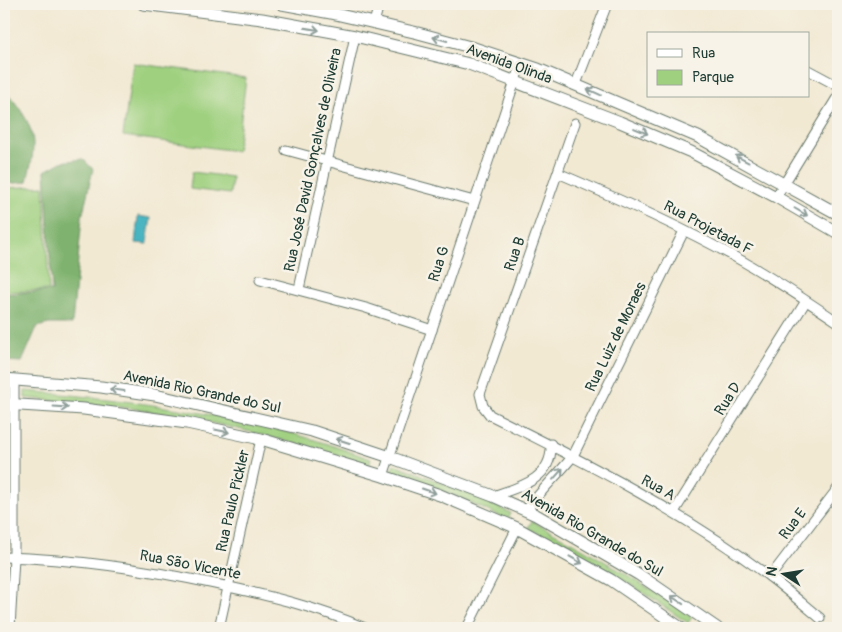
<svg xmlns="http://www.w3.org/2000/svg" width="842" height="632" font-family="Pangolin,sans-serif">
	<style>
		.green { fill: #9fd07f; stroke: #5f865a }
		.forest { fill: #7fb26e; stroke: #4f7851 }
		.water { fill: #45b3c0; stroke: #32787a }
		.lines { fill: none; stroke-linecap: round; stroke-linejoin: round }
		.minor-casing { stroke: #69796c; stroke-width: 11 }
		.tertiary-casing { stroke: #69796c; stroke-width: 13 }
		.minor { stroke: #fff; stroke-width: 9 }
		.tertiary { stroke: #fff; stroke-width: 11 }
		.oneway { stroke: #8f9e9a }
		.labels { text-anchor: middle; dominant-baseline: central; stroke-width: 5; stroke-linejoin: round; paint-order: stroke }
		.street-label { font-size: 15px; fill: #1f3d34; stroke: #f7f3e8 }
	</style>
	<rect width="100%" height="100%" fill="#f7f3e8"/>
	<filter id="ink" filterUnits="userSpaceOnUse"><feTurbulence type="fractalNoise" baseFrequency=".02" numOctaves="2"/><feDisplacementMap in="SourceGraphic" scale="10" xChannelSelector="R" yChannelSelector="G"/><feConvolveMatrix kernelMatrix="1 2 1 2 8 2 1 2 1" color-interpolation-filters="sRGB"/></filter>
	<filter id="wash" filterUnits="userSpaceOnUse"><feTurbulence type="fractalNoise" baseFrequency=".0096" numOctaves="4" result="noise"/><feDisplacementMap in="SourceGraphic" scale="20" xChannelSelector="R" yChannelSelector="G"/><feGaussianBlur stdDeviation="1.12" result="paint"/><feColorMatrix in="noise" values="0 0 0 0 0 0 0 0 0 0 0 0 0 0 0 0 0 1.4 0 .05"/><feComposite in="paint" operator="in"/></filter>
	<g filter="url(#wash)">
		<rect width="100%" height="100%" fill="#f2e9d3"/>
		<g class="green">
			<polygon points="133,63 246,78 237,151 123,136"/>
			<polygon points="192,172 232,177 230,194 190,189"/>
			<polygon points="44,186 49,290 4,292 4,188"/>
			<path d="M25,391C115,398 204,410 291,433C318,440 345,450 371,459L369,466C295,442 220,422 143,410C104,404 64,402 25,398Z"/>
			<polygon points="394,464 458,489 511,513 508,520 455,496 391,471"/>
			<path d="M532,521C588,550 640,582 692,617L688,623L630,584L577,553L528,528Z"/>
		</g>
		<g class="forest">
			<path d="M4,89C18,105 34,125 33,147C33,159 29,171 27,182L4,184Z"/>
			<polygon points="83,159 93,169 82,217 72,324 49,324 37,327 22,362 4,361 4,294 52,291 45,171 61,162"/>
		</g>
		<polygon class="water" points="138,216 151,218 147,244 135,243"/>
	</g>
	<g filter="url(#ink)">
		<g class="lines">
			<defs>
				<g id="minor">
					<polyline points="374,23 379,4"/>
					<polyline points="808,70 838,86"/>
					<polyline points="576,84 607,4"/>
					<path d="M575,123L480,394L483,406L490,415C587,463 683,512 770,577C787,590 803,604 820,618"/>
					<polyline points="286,150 474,201"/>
					<path d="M558,173C621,200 684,228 744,262C777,281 807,301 838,322"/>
					<polyline points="776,197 838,96"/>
					<polyline points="260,280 366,308 432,330"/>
					<polyline points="299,289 355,36"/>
					<polyline points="383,476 521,63"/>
					<path d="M493,496C520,487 553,479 551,444"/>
					<path d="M526,511C540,491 558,475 573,456L684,231"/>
					<polyline points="674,512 806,301"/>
					<path d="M4,557C75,559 145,569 215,584C267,595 317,607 365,628"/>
					<polyline points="770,577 838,488"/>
					<polyline points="10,628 14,558 14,380"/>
					<polyline points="219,628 261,439"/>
					<polyline points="467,628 517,528"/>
				</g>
				<g id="tertiary">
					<polyline points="143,4 262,19 355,36 469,64 620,122 691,152 776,197 838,233"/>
					<polyline points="282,4 331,13 418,33 474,48 538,69 698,137 838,214"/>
					<polyline points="4,379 101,387 155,395 312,431 390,457 493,496 536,515 638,574 717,628"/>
					<polyline points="4,404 84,409 187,423 261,439 383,476 440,495 517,528 611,580 681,628"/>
				</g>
			</defs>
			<use href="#minor" class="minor-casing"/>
			<use href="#tertiary" class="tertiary-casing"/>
			<use href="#minor" class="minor"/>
			<use href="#tertiary" class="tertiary"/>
		</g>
		<defs><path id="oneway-shaft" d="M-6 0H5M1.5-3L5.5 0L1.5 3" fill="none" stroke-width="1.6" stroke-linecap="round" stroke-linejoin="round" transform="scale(1.25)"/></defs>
		<g class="oneway">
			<use href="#oneway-shaft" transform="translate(312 29) rotate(10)"/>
			<use href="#oneway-shaft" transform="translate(440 39) rotate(-165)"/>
			<use href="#oneway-shaft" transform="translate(594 92) rotate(-156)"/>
			<use href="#oneway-shaft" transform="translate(641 131) rotate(23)"/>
			<use href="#oneway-shaft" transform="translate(742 159) rotate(-152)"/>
			<use href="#oneway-shaft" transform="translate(801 212) rotate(30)"/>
			<use href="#oneway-shaft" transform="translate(117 390) rotate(-172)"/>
			<use href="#oneway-shaft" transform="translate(61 407) rotate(4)"/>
			<use href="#oneway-shaft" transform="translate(222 431) rotate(12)"/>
			<use href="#oneway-shaft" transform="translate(343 441) rotate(-162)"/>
			<use href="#oneway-shaft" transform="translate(558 474) rotate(-49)"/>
			<use href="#oneway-shaft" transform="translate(429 491) rotate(19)"/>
			<use href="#oneway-shaft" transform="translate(576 560) rotate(29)"/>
			<use href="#oneway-shaft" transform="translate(677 600) rotate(-146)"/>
		</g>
	</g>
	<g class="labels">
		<g class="street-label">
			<text transform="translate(509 64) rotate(20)">Avenida Olinda</text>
			<text transform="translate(313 160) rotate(-78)">Rua José David Gonçalves de Oliveira</text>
			<text transform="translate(708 228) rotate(28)">Rua Projetada F</text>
			<text transform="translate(515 254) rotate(-71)">Rua B</text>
			<text transform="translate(439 264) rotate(-72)">Rua G</text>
			<text transform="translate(616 337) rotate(-64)">Rua Luiz de Moraes</text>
			<text transform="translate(202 392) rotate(12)">Avenida Rio Grande do Sul</text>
			<text transform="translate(728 399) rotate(-58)">Rua D</text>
			<text transform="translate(658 488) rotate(29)">Rua A</text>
			<text transform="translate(233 501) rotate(-77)">Rua Paulo Pickler</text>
			<text transform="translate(793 524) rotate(-53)">Rua E</text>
			<text transform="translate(592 533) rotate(30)">Avenida Rio Grande do Sul</text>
			<text transform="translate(190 565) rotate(11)">Rua São Vicente</text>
		</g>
	</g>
	<rect width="842" height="632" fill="none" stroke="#f7f3e8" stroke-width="20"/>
	<rect x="647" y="32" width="162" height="65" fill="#f7f3e8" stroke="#a1aaa0"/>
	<rect x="657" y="49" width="25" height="8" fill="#ffffff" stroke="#a1aaa0"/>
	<text x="692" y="58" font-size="15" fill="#1f3d34">Rua</text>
	<rect x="657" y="70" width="25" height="15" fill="#9fd07f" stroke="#a1aaa0"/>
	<text x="692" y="82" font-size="15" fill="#1f3d34">Parque</text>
	<g transform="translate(784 574) rotate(282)" stroke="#f7f3e8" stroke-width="4" paint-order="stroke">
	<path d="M0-4L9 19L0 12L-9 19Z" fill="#1f3d34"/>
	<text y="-8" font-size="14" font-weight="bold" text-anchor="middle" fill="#1f3d34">N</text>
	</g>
</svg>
